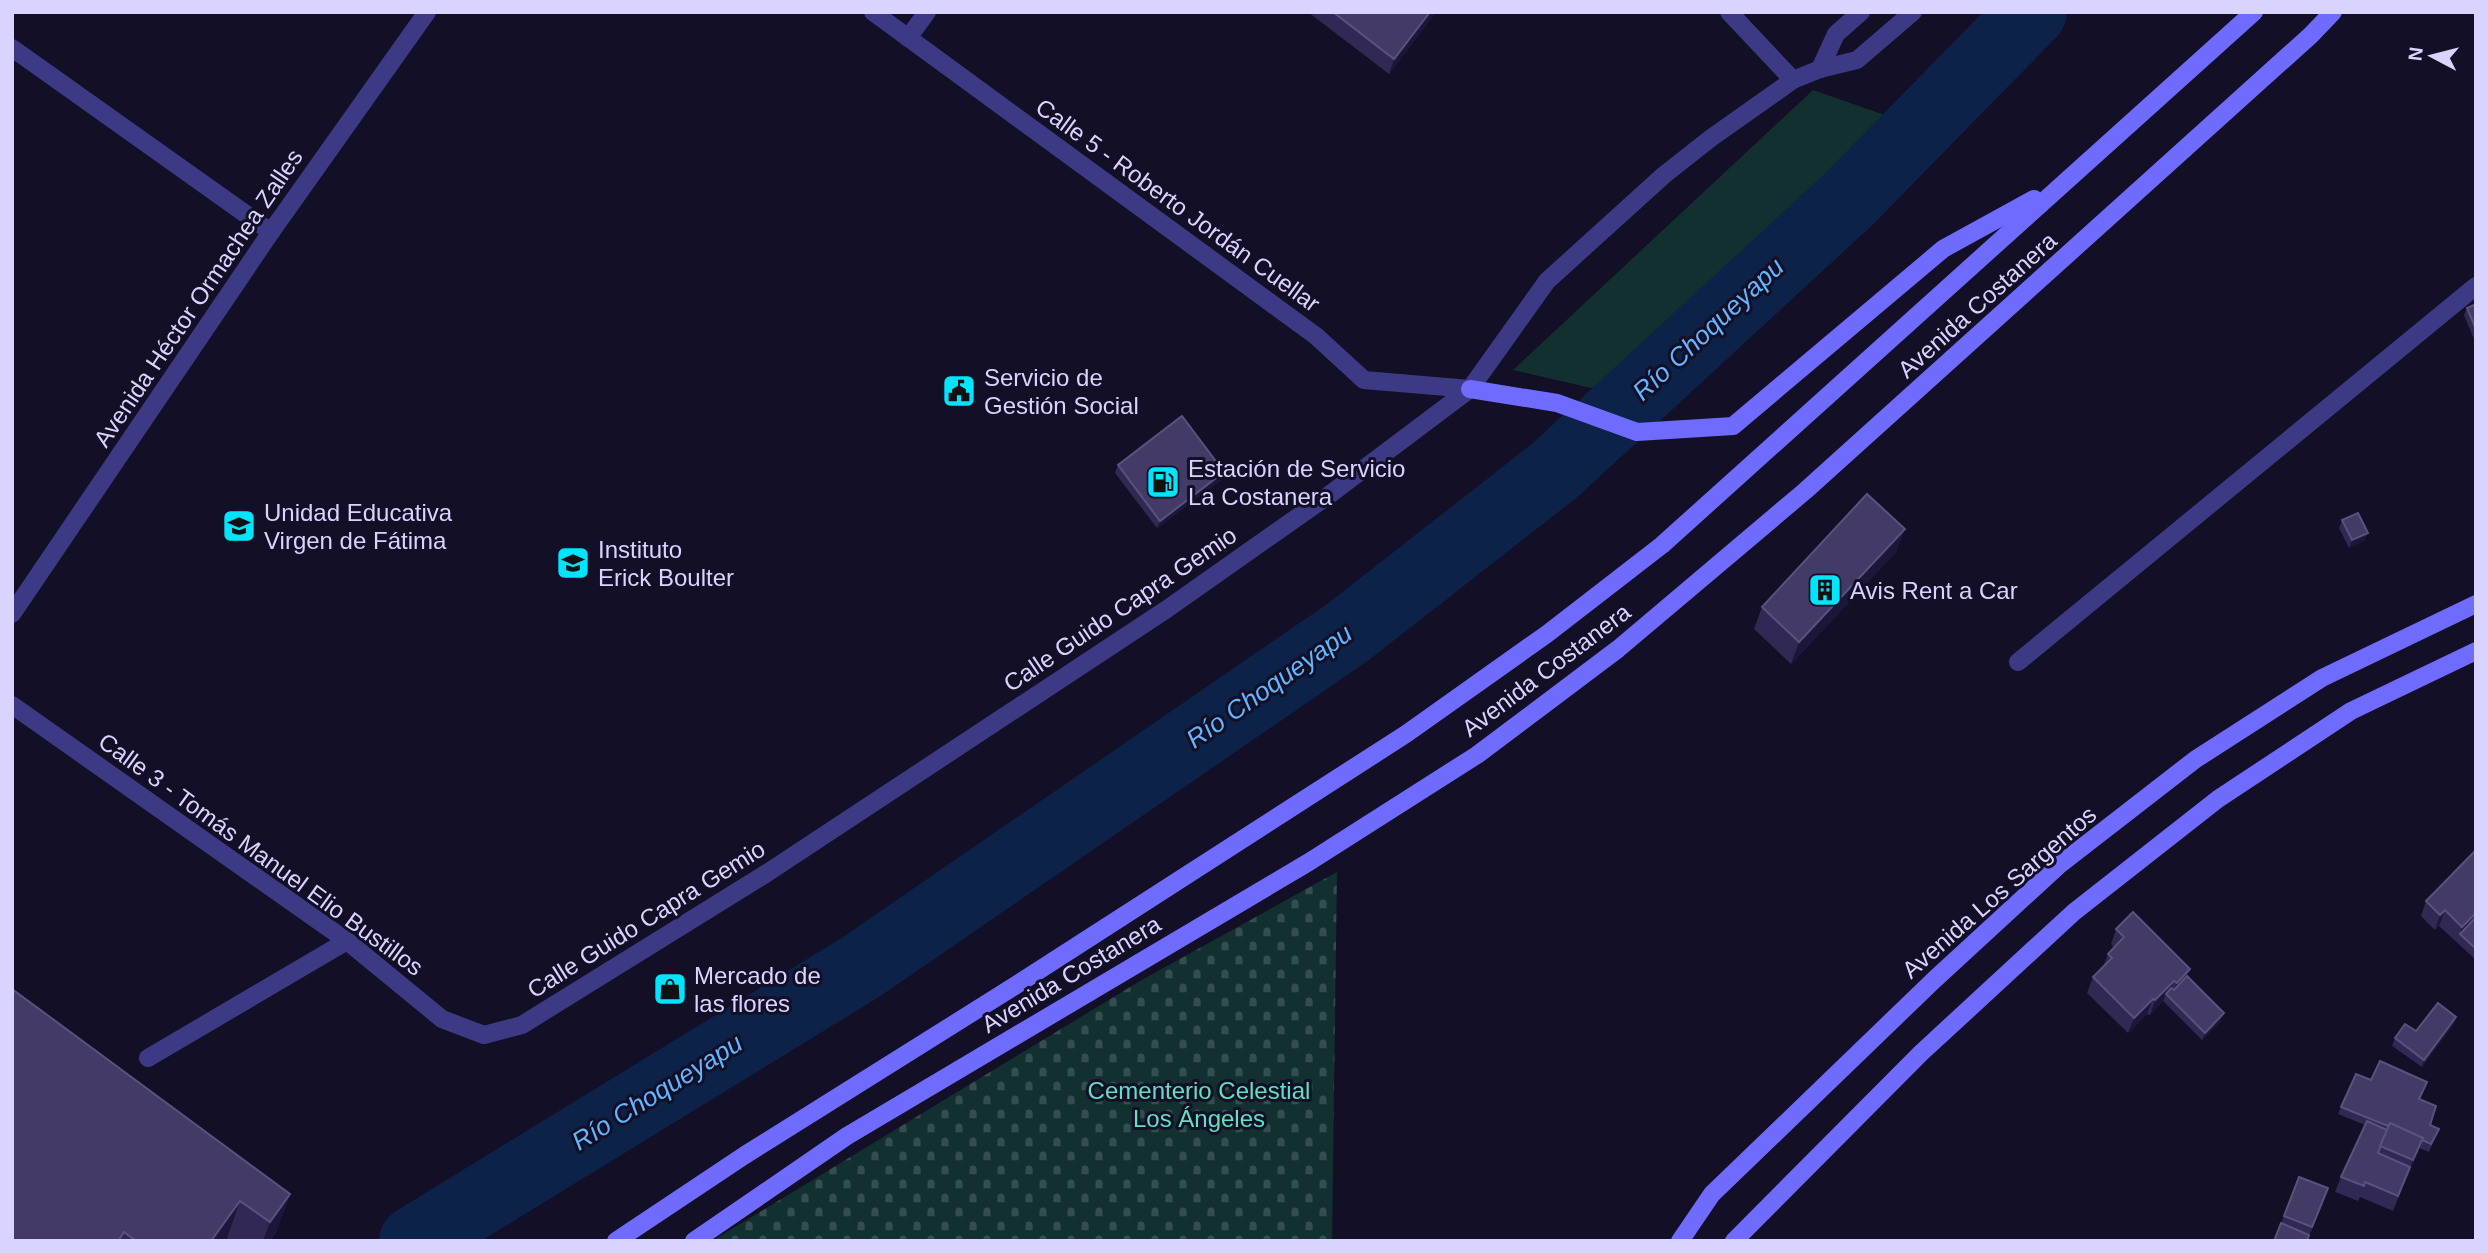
<svg xmlns="http://www.w3.org/2000/svg" width="2488" height="1253" font-family="Helvetica,sans-serif">
	<style>
		.cemetery { fill: url(#cemetery-stones) }
		.green { fill: #12302f }
		.lines { fill: none; stroke-linecap: round; stroke-linejoin: round }
		.river { stroke: #0c2248; stroke-width: 70 }
		.minor { stroke: #3d3a85; stroke-width: 18 }
		.tertiary { stroke: #3d3a85; stroke-width: 18 }
		.secondary { stroke: #6f6bff; stroke-width: 18 }
		.wall { fill: #312854 }
		.shaded-wall { fill: #1d163a }
		.building { fill: #433a66; stroke: #5a527e; stroke-width: 2 }
		.labels { text-anchor: middle; dominant-baseline: central; stroke-width: 6; stroke-linejoin: round; paint-order: stroke }
		.street-label { font-size: 24px; fill: #d9d4ff; stroke: #130f26 }
		.poi-label { font-size: 24px; fill: #d9d4ff; stroke: #130f26; text-anchor: start }
		.park-label { font-size: 24px; fill: #5fe0c0; stroke: #130f26 }
		.water-label { font-size: 26px; font-style: italic; fill: #62b6ff; stroke: #130f26 }
	</style>
	<defs>
		<pattern id="cemetery-stones" width="16" height="16" patternUnits="userSpaceOnUse" patternTransform="scale(1.75)"><rect width="16" height="16" fill="#12302f"/><path d="M2 7V4a2 2 0 0 1 4 0v3zM10 15v-3a2 2 0 0 1 4 0v3z" fill="#344d4e"/></pattern>
	</defs>
	<rect width="100%" height="100%" fill="#130f26"/>
	<polygon class="cemetery" points="1337,872 1332,1241 712,1241 1140,981"/>
	<polygon class="green" points="1813,90 1902,121 1604,391 1513,370"/>
	<g class="lines">
		<polyline class="river" points="414,1241 861,967 1348,632 1554,471 1849,199 2032,12"/>
		<g class="minor">
			<polyline points="873,12 1316,336 1364,380 1470,389"/>
			<polyline points="1729,12 1793,80"/>
			<polyline points="908,38 927,12"/>
			<polyline points="12,48 271,232"/>
			<polyline points="1820,69 1836,34 1861,12"/>
			<polyline points="2018,662 2476,286"/>
			<polyline points="12,705 347,941 442,1019 484,1035 522,1025 767,873 1167,609 1329,495 1470,389 1547,281 1664,175 1711,138 1793,80 1820,69 1857,60 1913,12"/>
			<polyline points="148,1058 347,941"/>
		</g>
		<polyline class="tertiary" points="12,614 271,232 427,12"/>
		<g class="secondary">
			<polyline points="1470,389 1557,403 1637,432 1733,426 1943,249 2034,199"/>
			<polyline points="616,1241 745,1155 1013,987 1406,734 1547,634 1662,545 2254,12"/>
			<polyline points="694,1241 847,1136 1309,862 1477,755 1618,649 1805,491 2311,35 2333,12"/>
			<polyline points="1680,1241 1712,1194 1934,980 2058,866 2196,759 2322,678 2476,604"/>
			<polyline points="1734,1241 1921,1053 2074,912 2218,799 2351,711 2476,651"/>
		</g>
	</g>
	<g class="wall">
		<polygon points="1308,12 1436,12 1389,74"/>
		<polygon points="2476,304 2476,344 2464,315 2467,308"/>
		<polygon points="1118,465 1224,472 1221,480 1157,528 1115,473"/>
		<polygon points="2342,520 2365,540 2349,548 2339,528"/>
		<polygon points="1897,551 1791,664 1754,629 1762,607"/>
		<polygon points="2476,850 2476,960 2439,926 2435,930 2421,916 2426,901"/>
		<polygon points="2116,929 2190,969 2187,976 2221,1021 2202,1040 2163,1001 2150,1015 2147,1014 2128,1033 2087,993 2093,977 2103,967 2108,954 2114,948 2111,944"/>
		<polygon points="12,989 290,1194 276,1232 270,1241 230,1241 227,1238 225,1241 12,1241"/>
		<polygon points="2456,1017 2453,1025 2422,1067 2392,1046 2395,1038"/>
		<polygon points="2371,1080 2427,1082 2420,1099 2436,1136 2429,1152 2419,1148 2393,1211 2360,1197 2358,1201 2335,1192 2341,1177 2365,1125 2338,1114 2341,1107"/>
		<polygon points="2299,1177 2328,1188 2323,1203 2307,1241 2274,1241"/>
	</g>
	<g class="shaded-wall">
		<polygon points="1430,12 1436,12 1389,74 1394,59"/>
		<polygon points="1224,472 1221,480 1157,528 1160,521"/>
		<polygon points="1905,529 1897,551 1791,664 1799,642"/>
		<polygon points="2368,533 2365,540 2349,548 2352,540"/>
		<polygon points="2445,910 2439,926 2435,930 2440,915"/>
		<polygon points="2476,913 2476,922 2460,934 2462,927"/>
		<polygon points="2190,969 2185,984 2171,998 2177,983"/>
		<polygon points="2174,981 2168,996 2166,994 2163,1001 2150,1015 2155,1000"/>
		<polygon points="2153,999 2147,1014 2128,1033 2134,1018"/>
		<polygon points="2224,1013 2221,1021 2202,1040 2205,1033"/>
		<polygon points="2456,1017 2453,1025 2422,1067 2424,1060"/>
		<polygon points="2423,1138 2415,1160 2393,1211 2413,1160"/>
		<polygon points="290,1194 276,1232 270,1241 263,1241 270,1222"/>
		<polygon points="240,1201 227,1238 225,1241 211,1241"/>
	</g>
	<g class="building">
		<polygon points="1333,12 1430,12 1394,59"/>
		<polygon points="2476,304 2476,329 2467,308"/>
		<polygon points="1182,416 1224,472 1160,521 1118,465"/>
		<polygon points="1867,494 1905,529 1799,642 1762,607"/>
		<polygon points="2358,513 2368,533 2352,540 2342,520"/>
		<polygon points="2476,850 2476,913 2462,927 2445,910 2440,915 2426,901"/>
		<polygon points="2133,912 2190,969 2177,983 2174,981 2155,1000 2153,999 2134,1018 2093,977 2112,958 2108,954 2124,937 2116,929"/>
		<polygon points="2476,917 2476,949 2460,934"/>
		<polygon points="2187,976 2224,1013 2205,1033 2166,994 2171,988 2174,990"/>
		<polygon points="12,989 290,1194 270,1222 240,1201 211,1241 136,1241 124,1232 118,1241 12,1241"/>
		<polygon points="2438,1003 2456,1017 2424,1060 2395,1038 2405,1024 2416,1031"/>
		<polygon points="2380,1061 2427,1082 2419,1099 2436,1106 2430,1125 2439,1129 2431,1144 2422,1140 2423,1138 2390,1123 2388,1126 2341,1107 2356,1074 2371,1080"/>
		<polygon points="2367,1121 2387,1130 2378,1153 2410,1167 2398,1196 2365,1182 2364,1186 2341,1177"/>
		<polygon points="2390,1123 2423,1138 2413,1160 2380,1146"/>
		<polygon points="2299,1177 2328,1188 2312,1227 2284,1216"/>
		<polygon points="2281,1223 2309,1235 2307,1241 2274,1241"/>
	</g>
	<defs>
		<symbol id="civic-square" viewBox="-11 -11 22 22"><rect x="-9" y="-9" width="18" height="18" rx="4" fill="#00e5ff" stroke="#130f26"/><path d="M-.6-6.5H3V-4.5H.6V-3L4-1V1h2V6H-6V1h2V-1L-.6-3ZM-1.2 2.5V6h2.4V2.5Z" fill="#111"/></symbol>
		<symbol id="fuel-square" viewBox="-11 -11 22 22"><rect x="-9" y="-9" width="18" height="18" rx="4" fill="#00e5ff" stroke="#130f26"/><path d="M-5.5-6h7V0h2V4h1.3V-2.5L3-4.5l.8-.8L6-3V5H2.5V1h-1V6h-7ZM-4.2-4.7v3.2H.2V-4.7Z" fill="#111"/></symbol>
		<symbol id="school-square" viewBox="-11 -11 22 22"><rect x="-9" y="-9" width="18" height="18" rx="4" fill="#00e5ff" stroke="#130f26"/><path d="M0-5L7-2L0 1L-7-2ZM-4 1L0 2.5L4 1V4Q0 6-4 4Z" fill="#111"/></symbol>
		<symbol id="building-square" viewBox="-11 -11 22 22"><rect x="-9" y="-9" width="18" height="18" rx="4" fill="#00e5ff" stroke="#130f26"/><path d="M-4-6H4V6H1V3H-1V6H-4ZM-2.5-4.3h1.7v1.8h-1.7ZM.8-4.3h1.7v1.8H.8ZM-2.5-1h1.7V.8h-1.7ZM.8-1h1.7V.8H.8Z" fill="#111"/></symbol>
		<symbol id="shop-square" viewBox="-11 -11 22 22"><rect x="-9" y="-9" width="18" height="18" rx="4" fill="#00e5ff" stroke="#130f26"/><path d="M-5-2.5h2.3a2.7 3.5 0 0 1 5.4 0H5L5.5 6h-11ZM-1.5-2.5h3a1.5 2.3 0 0 0-3 0Z" fill="#111"/></symbol>
	</defs>
	<g fill-rule="evenodd">
		<use href="#civic-square" x="940" y="372" width="38" height="38"/>
		<use href="#fuel-square" x="1144" y="463" width="38" height="38"/>
		<use href="#school-square" x="220" y="507" width="38" height="38"/>
		<use href="#school-square" x="554" y="544" width="38" height="38"/>
		<use href="#building-square" x="1806" y="571" width="38" height="38"/>
		<use href="#shop-square" x="651" y="970" width="38" height="38"/>
	</g>
	<g class="labels">
		<g class="street-label">
			<text transform="translate(1178 205) rotate(36)">Calle 5 - Roberto Jordán Cuellar</text>
			<text transform="translate(198 298) rotate(-56)">Avenida Héctor Ormachea Zalles</text>
			<text transform="translate(1977 305) rotate(-42)">Avenida Costanera</text>
			<text transform="translate(1120 609) rotate(-34)">Calle Guido Capra Gemio</text>
			<text transform="translate(1546 670) rotate(-37)">Avenida Costanera</text>
			<text transform="translate(261 854) rotate(36)">Calle 3 - Tomás Manuel Elio Bustillos</text>
			<text transform="translate(1999 892) rotate(-41)">Avenida Los Sargentos</text>
			<text transform="translate(646 919) rotate(-32)">Calle Guido Capra Gemio</text>
			<text transform="translate(1071 974) rotate(-31)">Avenida Costanera</text>
		</g>
		<g class="poi-label">
			<text x="984" y="377">Servicio de<tspan x="984" dy="28">Gestión Social</tspan></text>
			<text x="1188" y="468">Estación de Servicio<tspan x="1188" dy="28">La Costanera</tspan></text>
			<text x="264" y="512">Unidad Educativa<tspan x="264" dy="28">Virgen de Fátima</tspan></text>
			<text x="598" y="549">Instituto<tspan x="598" dy="28">Erick Boulter</tspan></text>
			<text x="1850" y="590">Avis Rent a Car</text>
			<text x="694" y="975">Mercado de<tspan x="694" dy="28">las flores</tspan></text>
		</g>
		<g class="park-label">
			<text x="1199" y="1090">Cementerio Celestial<tspan x="1199" dy="28">Los Ángeles</tspan></text>
		</g>
		<g class="water-label">
			<text transform="translate(1708 329) rotate(-43)">Río Choqueyapu</text>
			<text transform="translate(1269 686) rotate(-35)">Río Choqueyapu</text>
			<text transform="translate(657 1092) rotate(-32)">Río Choqueyapu</text>
		</g>
	</g>
	<rect width="2488" height="1253" fill="none" stroke="#d9d4ff" stroke-width="28"/>
	<g transform="translate(2432 56) rotate(277)" stroke="#130f26" stroke-width="5" paint-order="stroke">
	<path d="M0-5L12 26L0 18L-12 26Z" fill="#d9d4ff"/>
	<text y="-10" font-size="19" font-weight="bold" text-anchor="middle" fill="#d9d4ff">N</text>
	</g>
</svg>
